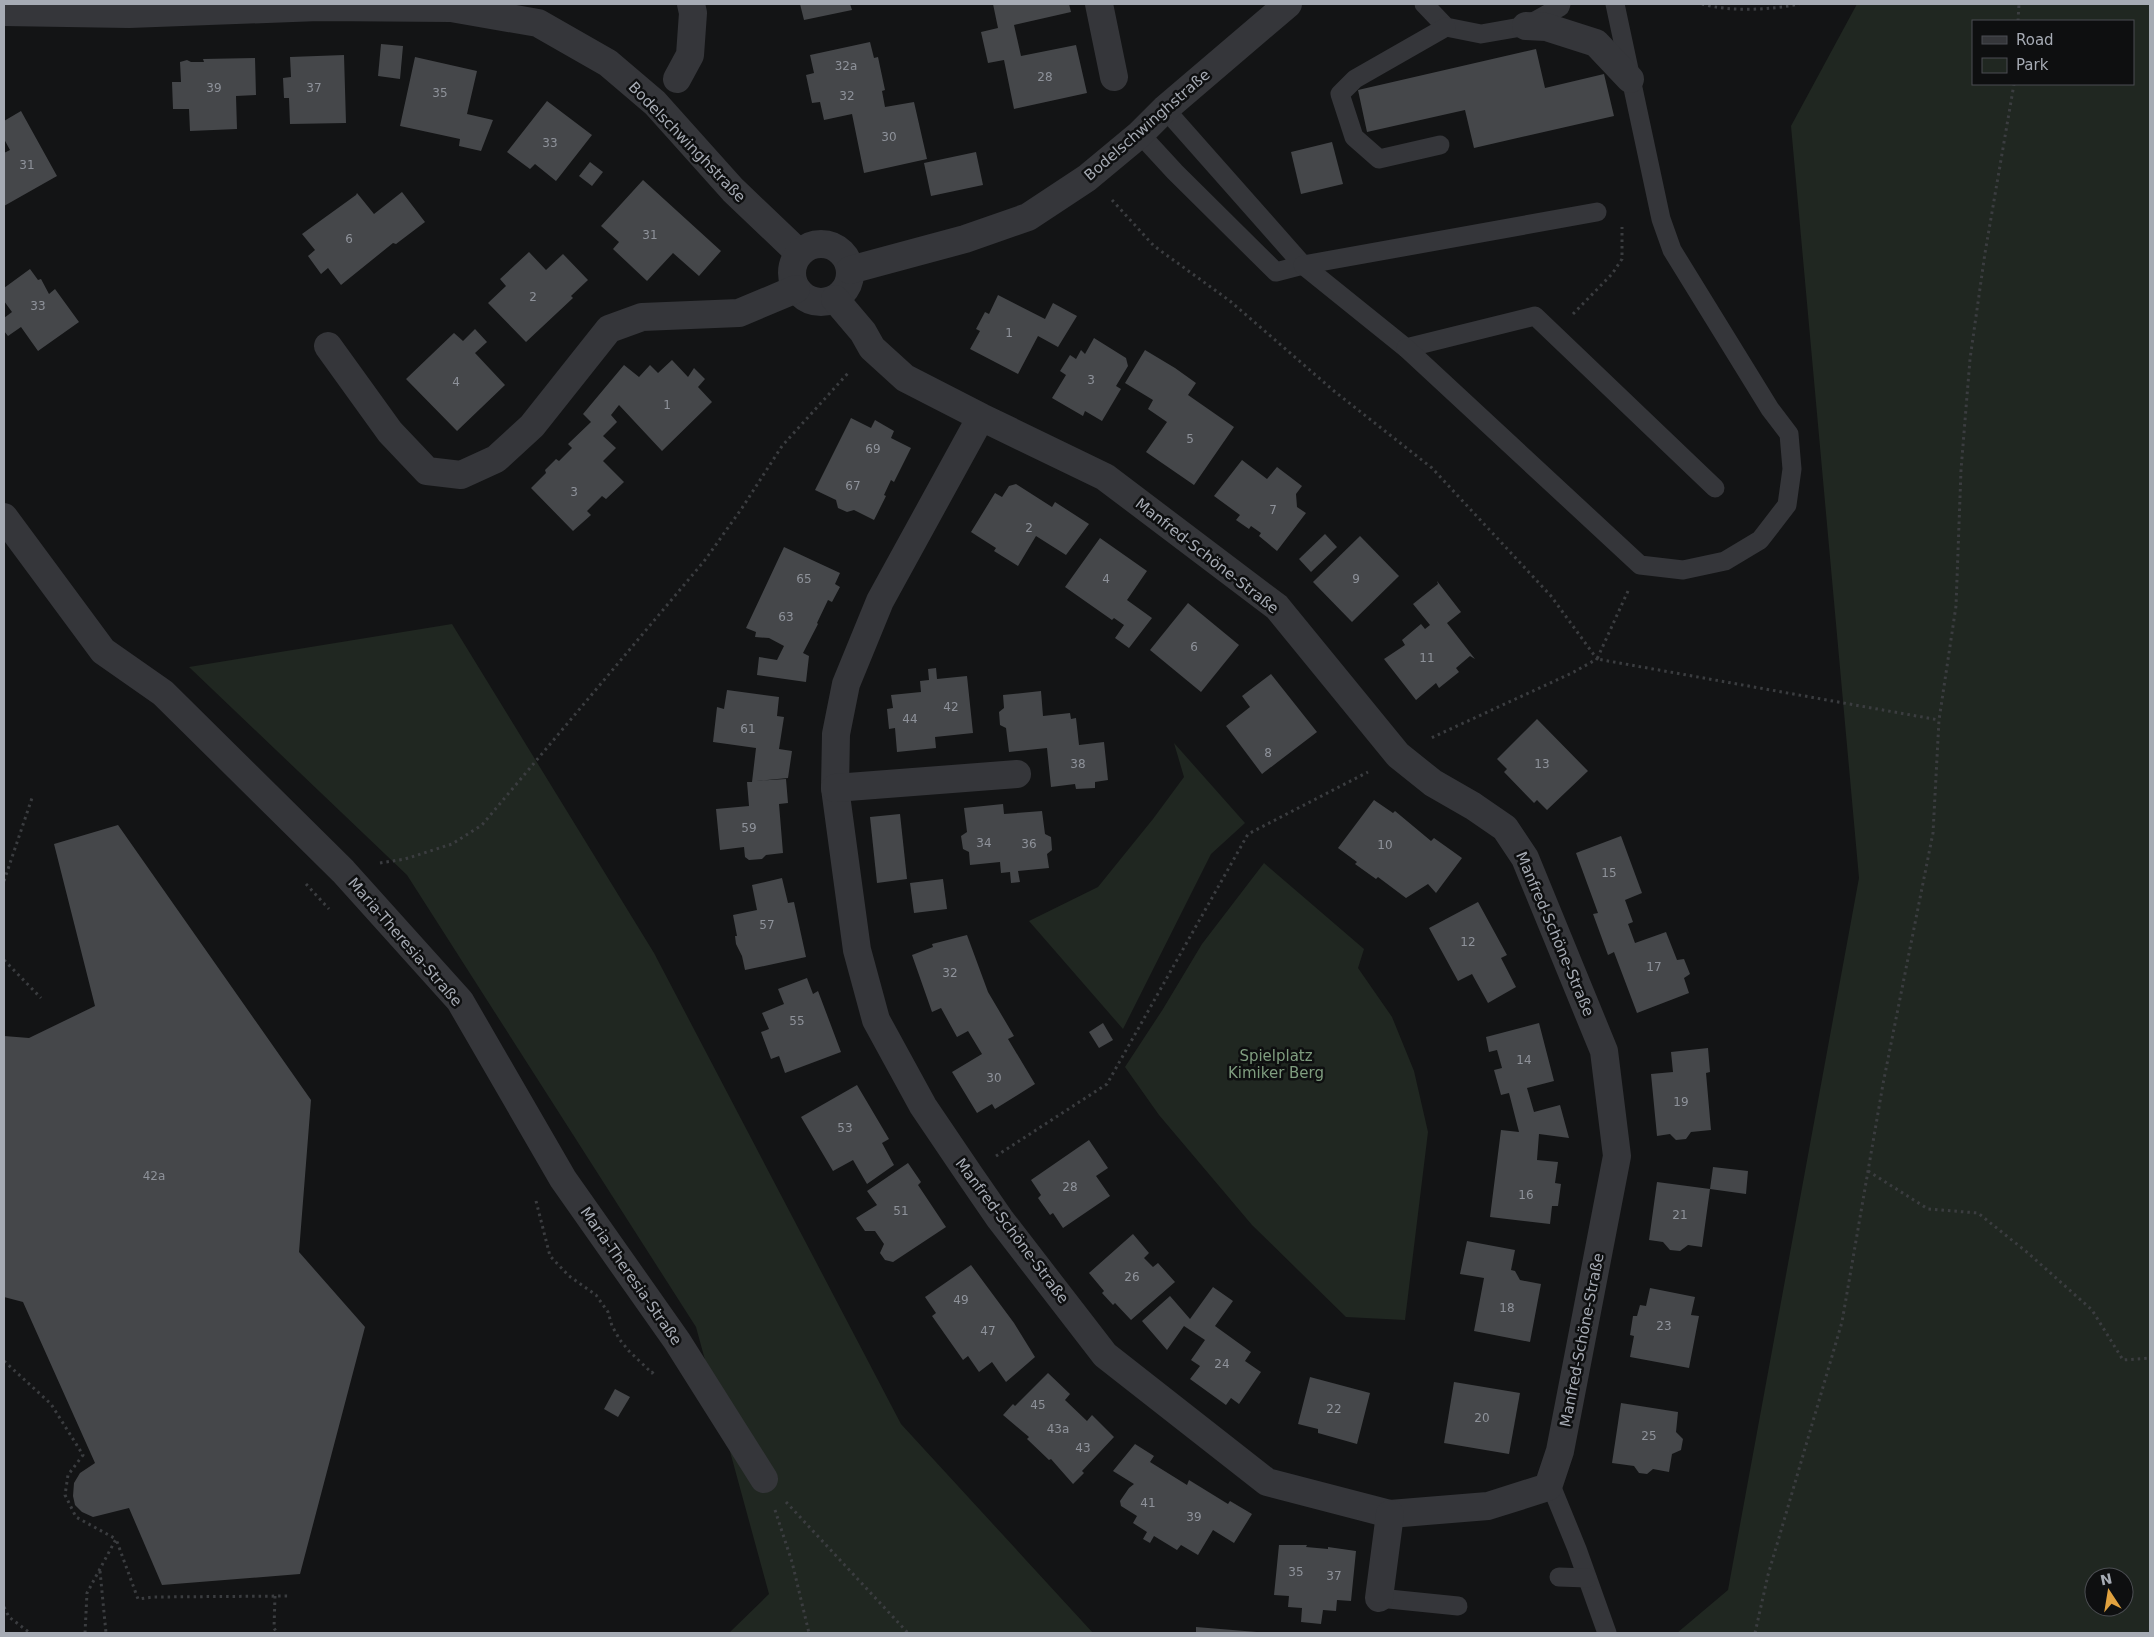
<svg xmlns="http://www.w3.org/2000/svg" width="2154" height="1637" font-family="'DejaVu Sans',sans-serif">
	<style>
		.green { fill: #202721; fill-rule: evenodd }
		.building { fill: #45474a }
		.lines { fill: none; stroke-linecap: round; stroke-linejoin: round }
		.path { stroke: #3b3d40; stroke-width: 3; stroke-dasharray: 2.5 4; stroke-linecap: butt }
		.service { stroke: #35363a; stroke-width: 19 }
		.minor { stroke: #35363a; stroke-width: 28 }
		.labels { text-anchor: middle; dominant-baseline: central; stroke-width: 5; stroke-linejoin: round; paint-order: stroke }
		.number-label { font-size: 12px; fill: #8e929a }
		.street-label { font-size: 15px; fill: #a6abb4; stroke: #0e0f10 }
		.park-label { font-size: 15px; fill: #7f9d7f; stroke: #0e0f10 }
	</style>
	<rect width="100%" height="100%" fill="#131415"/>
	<g class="green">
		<path d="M1857,4H2150V1633H1677L1728,1590L1859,878L1791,126ZM1973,21H2133V84H1973ZM2094,1577H2124V1607H2094Z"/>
		<polygon points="452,624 654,953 901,1424 1093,1633 729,1633 769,1594 696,1327 407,875 189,667"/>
		<polygon points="1174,743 1245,823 1211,854 1123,1029 1029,921 1098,887 1153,819 1184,777"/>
		<polygon points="1264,863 1364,949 1358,968 1392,1017 1414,1071 1428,1132 1405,1320 1346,1317 1252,1225 1159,1115 1125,1067 1163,1009 1202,944"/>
	</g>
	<g class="building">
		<polygon points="800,4 850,4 852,10 804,20"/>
		<polygon points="993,4 1069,4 1071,12 1014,25 1021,56 1076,45 1087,93 1014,109 1004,60 988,63 981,32 998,28"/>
		<polygon points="870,42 874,58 878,57 885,90 882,91 885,107 914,102 927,159 864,173 852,114 824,120 820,102 812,103 806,75 814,73 810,55"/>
		<polygon points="381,44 403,46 400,79 378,76"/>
		<polygon points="1536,49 1545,88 1604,74 1614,116 1474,148 1465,110 1367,132 1358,90"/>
		<polygon points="344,55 346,123 290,124 289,98 284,98 283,78 291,77 290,57"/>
		<polygon points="415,57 477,71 467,114 493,120 481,151 459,146 460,139 400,126"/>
		<polygon points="255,58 256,95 236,96 237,129 190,131 189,109 173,109 172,82 181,82 180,62 187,60 191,62 204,62 203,59"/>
		<polygon points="547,101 592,135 556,181 535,164 530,169 507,152"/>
		<polygon points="21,111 57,176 4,206 4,153 10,150 4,139 4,121"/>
		<polygon points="1332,142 1343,184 1301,194 1291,152"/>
		<polygon points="976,152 983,185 931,196 924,163"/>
		<polygon points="590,162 603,172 592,186 579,176"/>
		<polygon points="643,180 721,251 699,276 673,253 647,281 613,249 619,242 601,226"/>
		<polygon points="402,192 425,222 396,244 393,243 341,285 328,268 321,274 308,256 315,250 302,234 356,195 357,193 374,214"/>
		<polygon points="529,252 546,270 563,254 588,280 571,296 573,298 526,342 488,303 506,286 500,279"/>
		<polygon points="30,269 38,280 41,279 49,294 55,289 79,322 38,351 21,327 8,336 4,331 4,318 12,312 4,301 4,288"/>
		<polygon points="998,295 1045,319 1053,303 1077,316 1058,347 1038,336 1018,374 970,349 980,331 976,329 985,312 989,314"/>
		<polygon points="475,329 487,342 475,353 505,385 457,431 406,379 454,333 463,341"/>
		<polygon points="1094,338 1126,358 1128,366 1116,386 1121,389 1102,421 1085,411 1083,416 1052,398 1066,375 1060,371 1070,355 1076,359 1081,350 1085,354"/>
		<polygon points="1145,350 1175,368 1196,383 1188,395 1234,427 1194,485 1146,452 1167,422 1148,409 1153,400 1125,383"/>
		<polygon points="672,360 688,377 694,368 705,379 698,387 712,402 662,451 619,405 611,415 617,422 603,436 616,448 603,461 624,482 606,499 602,496 587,511 591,515 573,531 531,488 546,473 545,470 556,459 559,461 572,448 568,444 591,422 583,414 624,365 639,377 650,365 658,373"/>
		<polygon points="851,418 871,428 875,420 894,431 891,438 911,448 894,482 891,480 884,495 886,496 874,520 854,510 847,512 838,508 836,500 815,490"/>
		<polygon points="1242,460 1267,479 1277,467 1302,486 1296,494 1297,507 1306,513 1277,551 1259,536 1261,533 1251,526 1249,529 1236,520 1240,515 1214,496"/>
		<polygon points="1016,484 1052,507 1055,502 1089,524 1066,555 1036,536 1018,566 994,551 996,548 971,532 995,493 1002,497 1009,486"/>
		<polygon points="1325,534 1337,547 1311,572 1299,559"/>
		<polygon points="1360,536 1399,576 1352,622 1313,582"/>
		<polygon points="1100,538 1147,571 1127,600 1152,618 1129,648 1115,638 1124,625 1114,618 1112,620 1065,587"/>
		<polygon points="784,547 840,573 835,584 840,587 832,602 828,600 817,623 818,624 803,653 809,656 806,682 757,675 759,657 777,660 784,646 769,638 755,637 756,632 746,628"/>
		<polygon points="1437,581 1461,612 1447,623 1475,659 1470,656 1456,668 1459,672 1439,688 1436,683 1416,700 1384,659 1405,645 1402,640 1421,624 1425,629 1430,625 1413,604 1438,584"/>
		<polygon points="1188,603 1239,645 1201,692 1150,650"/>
		<polygon points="936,668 937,679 967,676 973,733 935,737 936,748 897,752 895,728 889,729 887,709 893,708 891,695 921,692 920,681 929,680 928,669"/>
		<polygon points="1271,674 1317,732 1262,774 1226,726 1250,707 1242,696"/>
		<polygon points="727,690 779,697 777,716 784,717 779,749 792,751 788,778 756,781 786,779 788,803 779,804 783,853 766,855 762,859 749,860 745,857 744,847 720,850 716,809 749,806 747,782 752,782 756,748 713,742 717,707 724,709"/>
		<polygon points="1041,691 1043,716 1070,713 1071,719 1076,718 1079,745 1104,742 1108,780 1095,782 1095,788 1076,789 1075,784 1051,787 1047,748 1009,752 1006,728 1000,725 999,712 1004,708 1003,695"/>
		<polygon points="1537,719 1588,771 1547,810 1537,800 1534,803 1504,772 1507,769 1497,759"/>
		<polygon points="1374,800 1393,813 1395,811 1431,841 1434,838 1462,858 1436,893 1428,884 1406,898 1378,877 1376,879 1355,864 1357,862 1338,848"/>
		<polygon points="1003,804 1004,814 1042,811 1045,834 1051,837 1052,850 1047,854 1049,868 1018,871 1020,882 1011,883 1010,872 1001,873 1000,862 970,865 969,852 963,849 961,836 967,832 964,808"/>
		<polygon points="900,814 907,879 877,883 870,817"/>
		<polygon points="118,825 311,1100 299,1252 365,1327 300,1574 162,1585 129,1508 93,1517 82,1512 75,1505 73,1496 74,1483 80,1473 95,1463 23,1302 4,1297 4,1036 29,1038 95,1006 54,844"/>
		<polygon points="1621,836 1642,893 1625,900 1633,922 1628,924 1635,943 1666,932 1677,960 1684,959 1690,974 1684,978 1689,993 1637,1013 1614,952 1608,955 1593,914 1598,913 1576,853"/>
		<polygon points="782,878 788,903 794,902 806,957 745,970 742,956 736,944 735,936 737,936 733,915 757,910 752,885"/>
		<polygon points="943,879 947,909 914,913 910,883"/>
		<polygon points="1478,902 1507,955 1501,958 1516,987 1488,1003 1472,974 1458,981 1429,928"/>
		<polygon points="967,935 988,992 1014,1036 1008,1039 1035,1084 995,1109 992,1104 977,1113 952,1072 982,1054 968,1031 957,1037 941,1008 932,1012 912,955 933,947 932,944"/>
		<polygon points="807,978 813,994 818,991 841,1052 785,1073 779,1056 771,1059 761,1032 769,1029 762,1013 784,1004 778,989"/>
		<polygon points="1103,1023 1113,1040 1099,1048 1089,1032"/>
		<polygon points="1539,1023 1554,1081 1527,1088 1534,1112 1560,1105 1569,1138 1539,1134 1537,1160 1558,1162 1555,1183 1561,1184 1558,1206 1552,1206 1550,1224 1490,1217 1501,1130 1519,1132 1509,1093 1501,1095 1494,1070 1502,1068 1497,1050 1489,1052 1486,1037"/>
		<polygon points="1708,1048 1710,1072 1706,1073 1711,1130 1691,1132 1686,1139 1676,1140 1670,1134 1657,1136 1651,1074 1673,1072 1671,1052"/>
		<polygon points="857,1085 889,1139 882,1143 894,1165 867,1184 853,1160 833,1171 801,1117"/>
		<polygon points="1089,1140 1108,1168 1096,1176 1110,1196 1063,1228 1053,1213 1050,1215 1038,1198 1041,1195 1031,1180"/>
		<polygon points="908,1163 921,1182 918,1185 946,1227 893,1262 885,1260 880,1253 884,1244 875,1231 865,1231 856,1218 877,1205 867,1191"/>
		<polygon points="1713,1167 1748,1171 1746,1194 1710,1189 1702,1247 1688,1245 1680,1251 1670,1250 1663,1242 1649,1240 1657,1182 1710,1189"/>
		<polygon points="1133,1234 1149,1253 1144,1258 1153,1267 1158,1263 1175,1282 1131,1320 1115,1303 1113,1305 1102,1293 1104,1291 1089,1273"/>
		<polygon points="1467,1241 1515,1250 1511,1270 1515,1271 1520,1280 1541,1284 1530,1342 1474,1331 1484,1278 1460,1274"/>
		<polygon points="971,1265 1014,1323 1035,1357 1006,1382 992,1362 979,1372 968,1356 963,1360 932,1316 936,1313 925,1297"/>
		<polygon points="1213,1287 1233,1301 1215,1326 1251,1352 1245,1361 1261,1372 1239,1404 1231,1398 1226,1405 1190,1379 1200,1366 1191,1360 1205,1340 1184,1326 1167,1350 1142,1321 1170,1296 1190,1319"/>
		<polygon points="1650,1288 1695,1297 1691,1315 1699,1316 1689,1368 1630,1357 1634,1336 1630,1335 1633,1316 1637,1316 1640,1305 1646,1306"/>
		<polygon points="1048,1373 1070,1394 1065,1400 1087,1421 1092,1415 1114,1437 1082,1471 1084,1473 1073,1484 1051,1459 1049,1460 1027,1439 1029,1437 1003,1415 1013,1404 1015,1406"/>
		<polygon points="1310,1377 1370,1393 1357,1444 1318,1433 1318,1429 1298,1424"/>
		<polygon points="1454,1382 1520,1393 1509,1454 1444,1443"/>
		<polygon points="615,1389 630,1397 618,1417 604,1409"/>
		<polygon points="1621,1403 1678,1412 1676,1432 1683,1439 1681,1450 1672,1454 1669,1472 1653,1469 1647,1474 1639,1473 1634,1466 1612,1463"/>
		<polygon points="1135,1444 1154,1456 1150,1462 1187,1485 1189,1480 1228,1504 1230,1501 1252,1514 1234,1543 1213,1530 1198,1555 1181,1545 1177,1550 1154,1536 1150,1543 1143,1539 1147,1532 1133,1523 1137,1516 1121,1506 1120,1501 1129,1488 1134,1484 1113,1471"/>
		<polygon points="1279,1545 1307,1545 1306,1547 1328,1549 1328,1547 1356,1551 1351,1601 1337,1600 1336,1611 1323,1610 1321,1624 1301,1622 1302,1608 1288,1607 1289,1596 1274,1595"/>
		<polygon points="1196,1627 1257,1632 1257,1633 1196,1633"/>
	</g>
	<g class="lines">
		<g class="path">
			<path d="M1702,4C1729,12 1771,10 1799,4"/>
			<polyline points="2018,21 2019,4"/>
			<polyline points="1112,200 1154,246 1230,301 1334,391 1432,468 1551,596 1597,659 1572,673 1431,738"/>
			<polyline points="1573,314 1612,274 1622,259 1622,227"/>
			<polyline points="1628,591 1597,659 1939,720"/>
			<polyline points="380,863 405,859 452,844 482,825 705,560 742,508 782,446 849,372"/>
			<polyline points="4,881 32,798"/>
			<polyline points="306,884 329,909"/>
			<polyline points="4,960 41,998"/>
			<polyline points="996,1156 1107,1084 1248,834 1368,772"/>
			<polyline points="1868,1171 1928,1209 1978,1213 2028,1253 2092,1310 2123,1360 2150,1358"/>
			<polyline points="536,1201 550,1256 569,1276 596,1295 608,1312 612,1326 620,1340 629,1351 652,1373 655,1369"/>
			<polyline points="4,1361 51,1404 83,1455 68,1475 65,1495 76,1517 116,1539"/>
			<polyline points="786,1502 908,1633"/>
			<polyline points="775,1510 792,1562 809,1633"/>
			<polyline points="100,1571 106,1633"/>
			<polyline points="275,1596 274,1628 277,1633"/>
			<polyline points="4,1607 9,1617 30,1633"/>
			<polyline points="85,1633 87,1593 116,1539 138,1599 153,1597 291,1596"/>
			<polyline points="1755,1633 1768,1575 1842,1322 1883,1084 1933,833 1939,720 1956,606 1961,470 1970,359 1985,253 2014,84"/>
		</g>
		<g class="service">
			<polyline points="1424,4 1446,27 1481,34 1526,26 1560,7 1561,4"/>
			<polyline points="1140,134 1175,172 1276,272 1303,265 1165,109"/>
			<polyline points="1440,145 1379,159 1354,137 1340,94 1355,79 1446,27"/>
			<polyline points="1597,212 1303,265 1406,348 1535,316 1715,488"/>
			<polyline points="1406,348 1640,565 1683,570 1725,561 1760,540 1787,505 1792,469 1789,434 1770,409 1672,250 1661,219 1615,4"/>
			<polyline points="1548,1487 1550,1483 1577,1549 1607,1633"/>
			<polyline points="1559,1577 1587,1578"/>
			<polyline points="1379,1598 1458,1606"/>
		</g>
		<g class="minor">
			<polyline points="1099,4 1114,77"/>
			<polyline points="4,12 129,14 319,7 451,8 538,23 608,63 655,103 733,190 799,253"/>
			<polyline points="1526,26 1546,27 1596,43 1630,79"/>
			<polyline points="677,79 690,55 693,13 691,4"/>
			<circle cx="821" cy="273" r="29"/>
			<polyline points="850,270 965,239 1028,217 1087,178 1140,134 1165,109 1288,4"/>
			<polyline points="835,299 863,332 872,348 905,378 981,417 880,601 846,684 836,734 835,788 848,884 857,950 876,1020 923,1106 969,1174 1000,1219 1105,1355 1267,1482 1390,1514 1488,1506 1548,1487 1560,1451 1617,1156 1604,1051 1525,858 1505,828 1473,806 1433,783 1398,755 1277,607 1105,477 981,417"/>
			<polyline points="328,346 390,432 427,471 461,475 496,459 532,426 609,329 642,317 739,313 796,289"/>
			<polyline points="4,517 103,651 163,693 343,871 460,1001 563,1179 677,1341 764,1479"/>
			<polyline points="835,788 1017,774"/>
			<polyline points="1379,1598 1390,1514"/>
		</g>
	</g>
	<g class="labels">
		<g class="number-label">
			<text x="846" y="66">32a</text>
			<text x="1045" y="77">28</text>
			<text x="214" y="88">39</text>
			<text x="314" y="88">37</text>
			<text x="440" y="93">35</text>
			<text x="847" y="96">32</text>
			<text x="889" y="137">30</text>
			<text x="550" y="143">33</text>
			<text x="27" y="165">31</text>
			<text x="650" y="235">31</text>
			<text x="349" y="239">6</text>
			<text x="533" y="297">2</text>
			<text x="38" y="306">33</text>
			<text x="1009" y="333">1</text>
			<text x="1091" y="380">3</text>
			<text x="456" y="382">4</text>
			<text x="667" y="405">1</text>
			<text x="1190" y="439">5</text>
			<text x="873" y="449">69</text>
			<text x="853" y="486">67</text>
			<text x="574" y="492">3</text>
			<text x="1273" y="510">7</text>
			<text x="1029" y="528">2</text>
			<text x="804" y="579">65</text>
			<text x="1106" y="579">4</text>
			<text x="1356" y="579">9</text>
			<text x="786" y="617">63</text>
			<text x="1194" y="647">6</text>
			<text x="1427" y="658">11</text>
			<text x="951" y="707">42</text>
			<text x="910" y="719">44</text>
			<text x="748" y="729">61</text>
			<text x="1268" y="753">8</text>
			<text x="1078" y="764">38</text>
			<text x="1542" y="764">13</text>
			<text x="749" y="828">59</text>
			<text x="984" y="843">34</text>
			<text x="1029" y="844">36</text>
			<text x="1385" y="845">10</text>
			<text x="1609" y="873">15</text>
			<text x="767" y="925">57</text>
			<text x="1468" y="942">12</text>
			<text x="1654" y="967">17</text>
			<text x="950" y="973">32</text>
			<text x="797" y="1021">55</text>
			<text x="1524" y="1060">14</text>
			<text x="994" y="1078">30</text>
			<text x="1681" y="1102">19</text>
			<text x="845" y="1128">53</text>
			<text x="154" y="1176">42a</text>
			<text x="1070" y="1187">28</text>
			<text x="1526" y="1195">16</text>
			<text x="901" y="1211">51</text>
			<text x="1680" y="1215">21</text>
			<text x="1132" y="1277">26</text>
			<text x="961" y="1300">49</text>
			<text x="1507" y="1308">18</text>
			<text x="1664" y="1326">23</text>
			<text x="988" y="1331">47</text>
			<text x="1222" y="1364">24</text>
			<text x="1038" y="1405">45</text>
			<text x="1334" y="1409">22</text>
			<text x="1482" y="1418">20</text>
			<text x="1058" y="1429">43a</text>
			<text x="1649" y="1436">25</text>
			<text x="1083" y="1448">43</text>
			<text x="1148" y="1503">41</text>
			<text x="1194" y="1517">39</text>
			<text x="1296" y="1572">35</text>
			<text x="1334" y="1576">37</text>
		</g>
		<g class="street-label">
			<text transform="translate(1147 125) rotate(-41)">Bodelschwinghstraße</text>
			<text transform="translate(687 142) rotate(46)">Bodelschwinghstraße</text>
			<text transform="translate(1207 556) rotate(38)">Manfred-Schöne-Straße</text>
			<text transform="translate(1555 934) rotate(67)">Manfred-Schöne-Straße</text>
			<text transform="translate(405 942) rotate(49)">Maria-Theresia-Straße</text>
			<text transform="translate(1012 1231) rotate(53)">Manfred-Schöne-Straße</text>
			<text transform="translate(631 1276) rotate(55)">Maria-Theresia-Straße</text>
			<text transform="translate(1582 1340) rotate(-79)">Manfred-Schöne-Straße</text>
		</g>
		<g class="park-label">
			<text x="1276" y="1056">Spielplatz<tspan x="1276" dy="17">Kimiker Berg</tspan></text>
		</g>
	</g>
	<rect width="2154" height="1637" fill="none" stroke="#a6abb4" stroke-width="10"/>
	<rect x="1972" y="20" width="162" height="65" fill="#0e0f10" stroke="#4b4d52"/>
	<rect x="1982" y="36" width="25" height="8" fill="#35363a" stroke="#4b4d52"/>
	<text x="2016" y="45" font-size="15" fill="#a6abb4">Road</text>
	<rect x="1982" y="58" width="25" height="15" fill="#202721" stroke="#4b4d52"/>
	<text x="2016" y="70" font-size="15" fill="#a6abb4">Park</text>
	<g transform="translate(2109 1592) rotate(348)"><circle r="24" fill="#0e0f10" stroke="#4b4d52"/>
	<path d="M0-4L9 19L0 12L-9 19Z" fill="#e1a23f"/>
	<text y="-8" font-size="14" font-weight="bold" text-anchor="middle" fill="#a6abb4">N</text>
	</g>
</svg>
